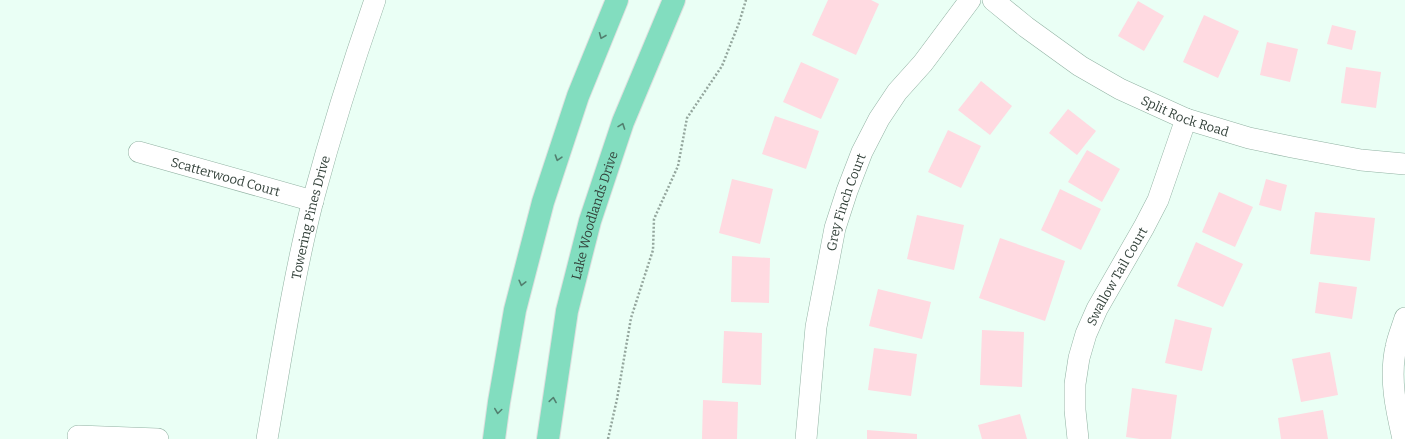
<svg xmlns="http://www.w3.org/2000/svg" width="1405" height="439" font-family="Bitter,serif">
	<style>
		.building { fill: #ffdae1 }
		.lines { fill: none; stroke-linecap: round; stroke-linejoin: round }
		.minor-casing { stroke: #92b2a3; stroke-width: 22 }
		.major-casing { stroke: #dee0df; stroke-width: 24 }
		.path { stroke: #94a69d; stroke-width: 2.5; stroke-dasharray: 2 2; stroke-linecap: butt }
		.minor { stroke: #fff; stroke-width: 21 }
		.major { stroke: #82ddbf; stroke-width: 22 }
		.oneway { stroke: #527f6f }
		.labels { text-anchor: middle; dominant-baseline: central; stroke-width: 3.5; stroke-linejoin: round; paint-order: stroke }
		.street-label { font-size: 13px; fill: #324039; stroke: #eafff5 }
	</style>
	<rect width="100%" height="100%" fill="#eafff5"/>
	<g class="building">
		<polygon points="828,0 871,0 879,4 856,55 812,35"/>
		<polygon points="1138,1 1164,16 1144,51 1118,36"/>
		<polygon points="1204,15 1239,31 1218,78 1183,62"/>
		<polygon points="1332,25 1356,31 1352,50 1327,44"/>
		<polygon points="1267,42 1298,49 1290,82 1260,75"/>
		<polygon points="801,62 839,79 821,119 783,102"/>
		<polygon points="1346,67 1381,72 1376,108 1341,103"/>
		<polygon points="981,81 1012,106 990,135 958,110"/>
		<polygon points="1068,109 1096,131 1077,155 1049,133"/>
		<polygon points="775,116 819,131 806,169 762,154"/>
		<polygon points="948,130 981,146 961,188 928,172"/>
		<polygon points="1087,150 1120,169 1102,202 1068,182"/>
		<polygon points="732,179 773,189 760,244 719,233"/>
		<polygon points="1266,179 1287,185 1281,211 1259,205"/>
		<polygon points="1060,189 1101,209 1081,250 1041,230"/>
		<polygon points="1219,192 1253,207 1235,247 1202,232"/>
		<polygon points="1315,212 1375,218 1370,261 1310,254"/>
		<polygon points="917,215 964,225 954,270 907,259"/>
		<polygon points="1000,238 1065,261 1045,321 979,298"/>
		<polygon points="1196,242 1243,264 1223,307 1177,286"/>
		<polygon points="732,256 770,258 769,303 731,302"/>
		<polygon points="1319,282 1357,287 1352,319 1315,313"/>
		<polygon points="878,289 931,302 922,339 869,326"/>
		<polygon points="1175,319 1212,328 1202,371 1165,363"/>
		<polygon points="982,330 1024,332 1022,387 980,385"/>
		<polygon points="724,331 762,333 761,385 722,383"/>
		<polygon points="874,348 917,354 911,396 868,390"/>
		<polygon points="1330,352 1338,395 1301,402 1292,359"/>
		<polygon points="1132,388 1177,395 1171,439 1140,439 1126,437"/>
		<polygon points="703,400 738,402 737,439 702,439"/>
		<polygon points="1323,410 1328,439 1281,439 1278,418"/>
		<polygon points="1020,414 1027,439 982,439 978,425"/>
		<polygon points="867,430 917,434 917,439 867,439"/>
	</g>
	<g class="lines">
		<defs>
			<g id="minor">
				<path id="s1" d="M993,0L1026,27L1080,66L1120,89L1186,119L1249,138L1292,147L1361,160L1405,164"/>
				<path id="s2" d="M139,152L313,201"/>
				<polyline points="78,436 158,439"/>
				<path id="s3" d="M267,439C281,359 293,279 313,200C331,133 352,66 375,0"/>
				<path id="s4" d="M806,439L816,327L835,228L847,191L862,152L879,119L897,92L923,63L970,0"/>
				<path id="s5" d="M1078,439L1075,410V384L1079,358L1086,334L1097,309L1144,227L1158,200L1186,119"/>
				<path d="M1403,439C1396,409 1389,378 1396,347C1398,337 1402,328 1405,318"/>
			</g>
			<g id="major">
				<polyline points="494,439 499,402 515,310 543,202 578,96 617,0"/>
				<path id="s6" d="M548,439L567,311L590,221L623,122L674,0"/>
			</g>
		</defs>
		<use href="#minor" class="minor-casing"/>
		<use href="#major" class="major-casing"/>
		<polyline class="path" points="608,439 617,399 631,318 653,250 654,219 678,166 687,118 722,66 739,23 746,0"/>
		<use href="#minor" class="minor"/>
		<use href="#major" class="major"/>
	</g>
	<defs><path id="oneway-chevron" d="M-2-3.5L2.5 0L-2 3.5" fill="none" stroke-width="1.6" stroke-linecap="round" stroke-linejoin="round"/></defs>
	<g class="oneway">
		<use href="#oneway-chevron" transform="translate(602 36) rotate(112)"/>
		<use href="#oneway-chevron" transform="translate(622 126) rotate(-70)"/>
		<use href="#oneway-chevron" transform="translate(558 158) rotate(108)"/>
		<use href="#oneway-chevron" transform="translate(522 283) rotate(104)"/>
		<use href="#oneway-chevron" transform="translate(553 400) rotate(-81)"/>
		<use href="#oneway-chevron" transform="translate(498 411) rotate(98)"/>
	</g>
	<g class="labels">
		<g class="street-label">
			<text stroke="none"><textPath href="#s1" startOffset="226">Split Rock Road</textPath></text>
			<text stroke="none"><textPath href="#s2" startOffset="90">Scatterwood Court</textPath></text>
			<text stroke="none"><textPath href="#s4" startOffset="241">Grey Finch Court</textPath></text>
			<text stroke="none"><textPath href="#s6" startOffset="229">Lake Woodlands Drive</textPath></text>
			<text stroke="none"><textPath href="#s3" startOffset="226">Towering Pines Drive</textPath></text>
			<text stroke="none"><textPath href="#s5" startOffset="172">Swallow Tail Court</textPath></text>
		</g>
	</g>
</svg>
